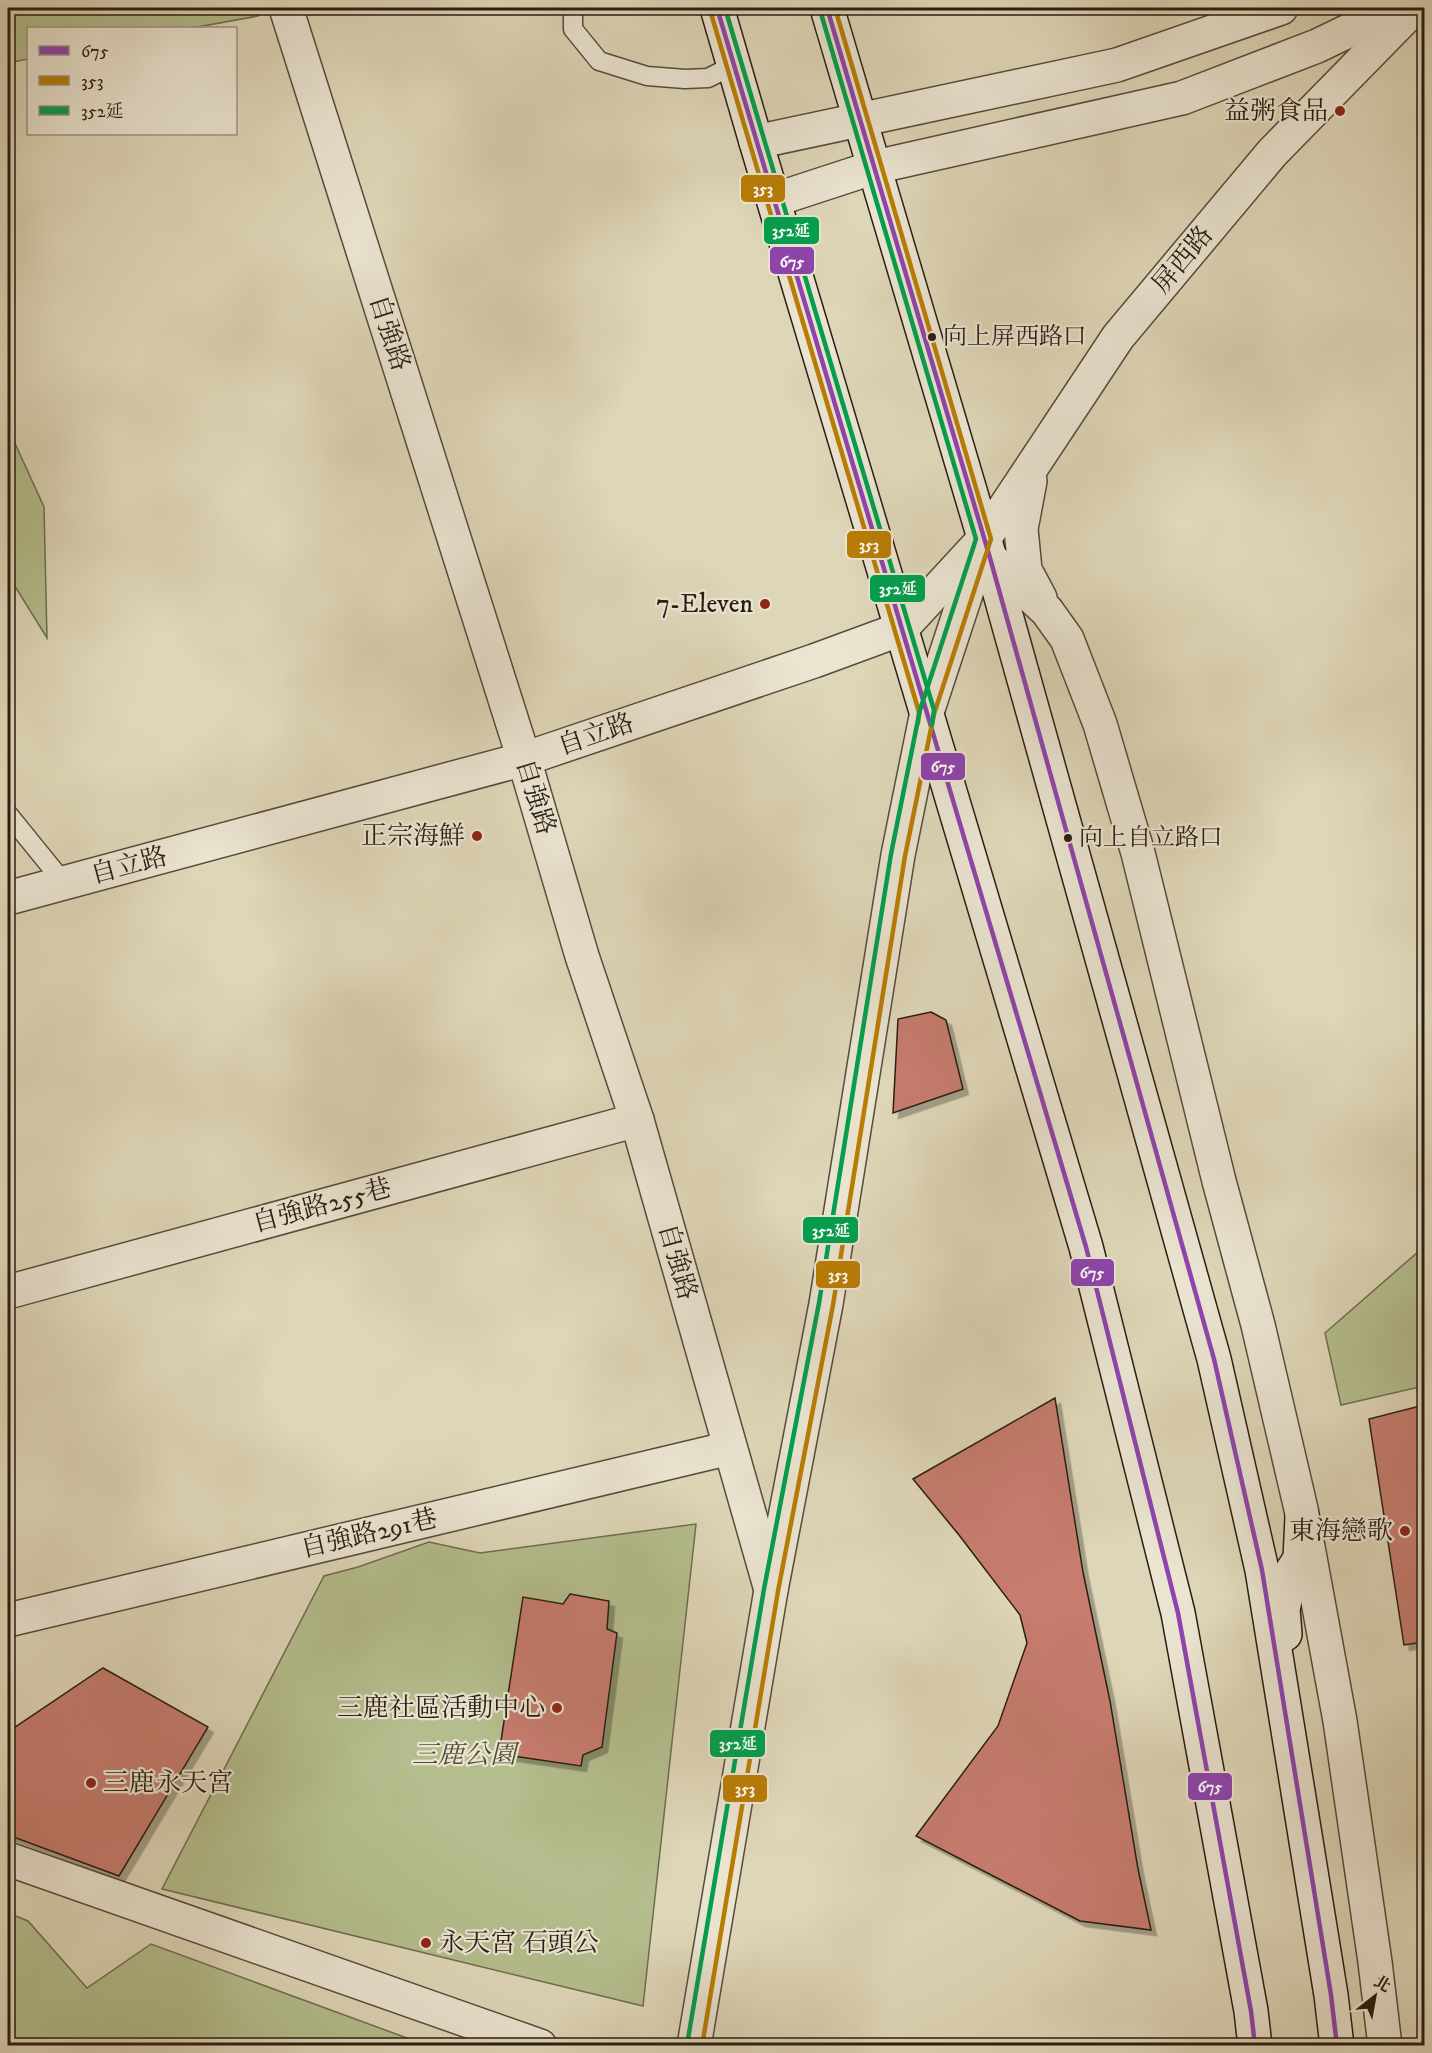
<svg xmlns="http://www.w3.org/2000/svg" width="1432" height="2053" font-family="'IM FELL DW Pica','Noto Serif TC',serif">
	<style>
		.green { fill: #b4bd8d; stroke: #6e6d50; stroke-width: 1.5 }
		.building { fill: #c67c6e; stroke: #291d12; stroke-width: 1.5; filter: url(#shadow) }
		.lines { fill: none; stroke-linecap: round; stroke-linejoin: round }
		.service-casing { stroke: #564b3c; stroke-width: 21 }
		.minor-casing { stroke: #564b3c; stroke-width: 36 }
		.tertiary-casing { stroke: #564b3c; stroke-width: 36 }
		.secondary-casing { stroke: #291d12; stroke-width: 36 }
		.service { stroke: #eae4d1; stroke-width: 18 }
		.minor { stroke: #eae4d1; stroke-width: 33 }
		.tertiary { stroke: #eae4d1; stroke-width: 33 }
		.secondary { stroke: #eae4d1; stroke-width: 33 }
		.bus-1-casing { stroke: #eae4d1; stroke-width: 9 }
		.bus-2-casing { stroke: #eae4d1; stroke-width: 9 }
		.bus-3-casing { stroke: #eae4d1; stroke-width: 9 }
		.bus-1 { stroke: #8e44ad; stroke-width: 4.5 }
		.bus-2 { stroke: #b97d05; stroke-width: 4.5 }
		.bus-3 { stroke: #029f4e; stroke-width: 4.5 }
		.poi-dot { fill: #8f2418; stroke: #eae4d1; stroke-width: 2 }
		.bus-dot { fill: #291d12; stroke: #eae4d1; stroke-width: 2 }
		.labels { text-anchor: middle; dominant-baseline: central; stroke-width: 4.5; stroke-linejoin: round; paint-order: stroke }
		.bus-label { font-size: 24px; fill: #291d12; stroke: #eae4d1; text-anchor: start }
		.poi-label { font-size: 26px; fill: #291d12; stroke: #eae4d1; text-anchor: end }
		.street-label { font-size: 26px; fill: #291d12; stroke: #eae4d1 }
		.park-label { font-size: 26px; font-style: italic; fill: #534d37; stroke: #eae4d1 }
		.line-badge { stroke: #eae4d1; stroke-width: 2 }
		.badge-label { font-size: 16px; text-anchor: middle; font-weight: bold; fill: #fff }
	</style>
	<defs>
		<filter id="shadow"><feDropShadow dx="5.5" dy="5.5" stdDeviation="0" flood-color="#0004"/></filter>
	</defs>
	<rect width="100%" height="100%" fill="#ded6b8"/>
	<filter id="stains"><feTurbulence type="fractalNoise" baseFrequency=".00333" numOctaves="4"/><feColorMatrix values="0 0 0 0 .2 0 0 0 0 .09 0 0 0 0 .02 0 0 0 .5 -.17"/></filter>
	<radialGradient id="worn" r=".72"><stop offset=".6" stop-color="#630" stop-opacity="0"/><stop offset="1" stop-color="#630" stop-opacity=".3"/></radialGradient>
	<g class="green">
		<polygon points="8,8 255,8 258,16 192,28 28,28 28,59 8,63"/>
		<polygon points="8,428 44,507 47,638 8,575"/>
		<polygon points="1424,1216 1424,1386 1341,1405 1325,1333 1419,1251"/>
		<polygon points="696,1524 643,2006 162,1889 324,1576 358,1567 429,1542 480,1553"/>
		<polygon points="8,1913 28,1921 87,1988 151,1944 426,2045 8,2045"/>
	</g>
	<g class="building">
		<polygon points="931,1012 946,1020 963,1089 893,1113 898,1019"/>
		<polygon points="1055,1398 1083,1572 1110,1701 1138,1869 1151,1930 1080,1921 916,1836 998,1726 1027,1643 1020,1615 959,1535 913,1479"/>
		<polygon points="1424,1405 1424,1642 1404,1645 1369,1419"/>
		<polygon points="570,1594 609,1601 607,1629 617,1633 602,1747 583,1755 581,1766 499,1754 523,1597 563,1604"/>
		<polygon points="103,1668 208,1727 119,1876 8,1835 8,1732"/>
	</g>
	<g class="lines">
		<defs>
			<g id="service">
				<polyline points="573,8 573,29 599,61 647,76 685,79 708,78 734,65"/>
				<polyline points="8,814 64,883"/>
			</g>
			<g id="minor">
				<polyline points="286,8 524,759 582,956 637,1120 771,1590"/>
				<polyline points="1030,481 1021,529 1025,570 1040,598"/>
				<polyline points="990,558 1047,611 1067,639 1100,724 1138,853 1219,1181 1258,1325 1301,1509 1340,1721 1375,1962 1385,2046"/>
				<polyline points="8,898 524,759 814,661 901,629 984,539 1118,337 1272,153 1414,8"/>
				<polyline points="8,1292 637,1120"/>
				<polyline points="8,1620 730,1448"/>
				<polyline points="8,1859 540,2046"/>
			</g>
			<g id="tertiary">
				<polyline points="756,142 1117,65 1281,8"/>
				<polyline points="774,200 875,167 1182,98 1317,46 1396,8"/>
				<polyline points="694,2046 771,1590 826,1304 898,855 927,712 984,539"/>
			</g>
			<g id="secondary">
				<polyline points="717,8 756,142 1086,1247 1178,1613 1251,2011 1255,2046"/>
				<polyline points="827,8 990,558 1214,1359 1262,1570 1331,1995 1337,2046"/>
				<polyline points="1285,1634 1283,1609 1292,1571 1300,1559 1302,1517"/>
			</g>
		</defs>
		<use href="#service" class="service-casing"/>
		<use href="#minor" class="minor-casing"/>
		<use href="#tertiary" class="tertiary-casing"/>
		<use href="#secondary" class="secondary-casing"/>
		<use href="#service" class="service"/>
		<use href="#minor" class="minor"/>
		<use href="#tertiary" class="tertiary"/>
		<use href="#secondary" class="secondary"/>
		<defs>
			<g id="bus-1">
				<polyline points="717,8 1086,1247 1178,1613 1251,2011 1255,2046"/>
				<polyline points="827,8 990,558 1214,1359 1262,1570 1331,1995 1337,2046"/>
			</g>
			<g id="bus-2">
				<polyline points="710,10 919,712 918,723"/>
				<polyline points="702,2046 778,1591 833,1305 905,856 934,714 991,539 835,8"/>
			</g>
			<g id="bus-3">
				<polyline points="725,8 934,710 932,725"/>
				<polyline points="687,2045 764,1589 819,1303 891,854 920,710 976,539 820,10"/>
			</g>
		</defs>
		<use href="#bus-1" class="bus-1-casing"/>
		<use href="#bus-2" class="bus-2-casing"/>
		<use href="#bus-3" class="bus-3-casing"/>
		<use href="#bus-1" class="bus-1"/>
		<use href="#bus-2" class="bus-2"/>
		<use href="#bus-3" class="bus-3"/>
	</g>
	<g class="poi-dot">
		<circle cx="1340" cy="111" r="6"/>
		<circle cx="765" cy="604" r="6"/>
		<circle cx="477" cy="836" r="6"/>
		<circle cx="1405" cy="1531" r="6"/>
		<circle cx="557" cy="1708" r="6"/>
		<circle cx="91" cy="1783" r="6"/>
		<circle cx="426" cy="1943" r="6"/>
	</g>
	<g class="bus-dot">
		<circle cx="932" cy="337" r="5"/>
		<circle cx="1068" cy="838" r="5"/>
	</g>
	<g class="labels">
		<g class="bus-label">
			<text x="943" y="337">向上屏西路口</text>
			<text x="1079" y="838">向上自立路口</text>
		</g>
		<g class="poi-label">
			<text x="1328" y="111">益粥食品</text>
			<text x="753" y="604">7-Eleven</text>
			<text x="465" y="836">正宗海鮮</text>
			<text x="1393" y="1531">東海戀歌</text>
			<text x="545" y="1708">三鹿社區活動中心</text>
			<text x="103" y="1783" text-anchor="start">三鹿永天宮</text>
			<text x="438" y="1943" text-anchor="start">永天宮 石頭公</text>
		</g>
		<g class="street-label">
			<text transform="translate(1183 260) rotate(-50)">屏西路</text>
			<text transform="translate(389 333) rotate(72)">自強路</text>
			<text transform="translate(596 735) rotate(-19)">自立路</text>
			<text transform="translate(535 797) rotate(73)">自強路</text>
			<text transform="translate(129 866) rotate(-15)">自立路</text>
			<text transform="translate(322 1206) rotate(-15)">自強路255巷</text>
			<text transform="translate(677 1262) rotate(74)">自強路</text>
			<text transform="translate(369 1534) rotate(-13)">自強路291巷</text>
		</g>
		<g class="park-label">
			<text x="464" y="1755">三鹿公園</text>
		</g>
	</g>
	<g class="line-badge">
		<rect x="740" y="174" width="46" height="29" rx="6" fill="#b97d05"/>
		<rect x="763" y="216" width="57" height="29" rx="6" fill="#029f4e"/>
		<rect x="769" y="246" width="46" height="29" rx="6" fill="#8e44ad"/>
		<rect x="846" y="530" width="46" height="29" rx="6" fill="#b97d05"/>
		<rect x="869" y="574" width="57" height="29" rx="6" fill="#029f4e"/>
		<rect x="920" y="752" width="46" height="29" rx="6" fill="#8e44ad"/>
		<rect x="802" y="1216" width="57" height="28" rx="6" fill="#029f4e"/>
		<rect x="1070" y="1258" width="45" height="29" rx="6" fill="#8e44ad"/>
		<rect x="815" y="1260" width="46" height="29" rx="6" fill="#b97d05"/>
		<rect x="709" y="1729" width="57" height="29" rx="6" fill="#029f4e"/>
		<rect x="1187" y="1772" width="46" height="29" rx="6" fill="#8e44ad"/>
		<rect x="722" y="1774" width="46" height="29" rx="6" fill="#b97d05"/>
	</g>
	<g class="badge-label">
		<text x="763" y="194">353</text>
		<text x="791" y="236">352延</text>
		<text x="792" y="267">675</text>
		<text x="869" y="550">353</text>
		<text x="898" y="594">352延</text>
		<text x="943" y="772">675</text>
		<text x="831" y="1236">352延</text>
		<text x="1092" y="1278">675</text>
		<text x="838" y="1280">353</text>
		<text x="738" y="1749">352延</text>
		<text x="1210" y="1792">675</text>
		<text x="745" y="1794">353</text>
	</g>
	<rect width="1432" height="2053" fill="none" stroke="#ded6b8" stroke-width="30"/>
	<rect x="9" y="9" width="1414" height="2035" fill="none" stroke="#291d12" stroke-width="3"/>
	<rect x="15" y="15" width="1402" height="2023" fill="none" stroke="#291d12" stroke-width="1.5"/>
	<rect x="27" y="27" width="210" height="108" fill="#eae4d1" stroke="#9d9485" stroke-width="1.5"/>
	<rect x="39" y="46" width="30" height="9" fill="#8e44ad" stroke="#9d9485" stroke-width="1.5"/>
	<text x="81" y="57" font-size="18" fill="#291d12">675</text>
	<rect x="39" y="76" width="30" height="9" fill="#b97d05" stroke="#9d9485" stroke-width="1.5"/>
	<text x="81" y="87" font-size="18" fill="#291d12">353</text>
	<rect x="39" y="106" width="30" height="9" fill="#029f4e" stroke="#9d9485" stroke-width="1.5"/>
	<text x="81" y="117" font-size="18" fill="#291d12">352延</text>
	<g transform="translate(1375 1996) rotate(31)" stroke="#eae4d1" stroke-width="4.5" paint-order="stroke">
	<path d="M0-4.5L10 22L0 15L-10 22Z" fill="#291d12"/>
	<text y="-9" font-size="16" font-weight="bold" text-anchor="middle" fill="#291d12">北</text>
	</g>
	<rect width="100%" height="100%" filter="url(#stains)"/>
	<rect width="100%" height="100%" fill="url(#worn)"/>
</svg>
